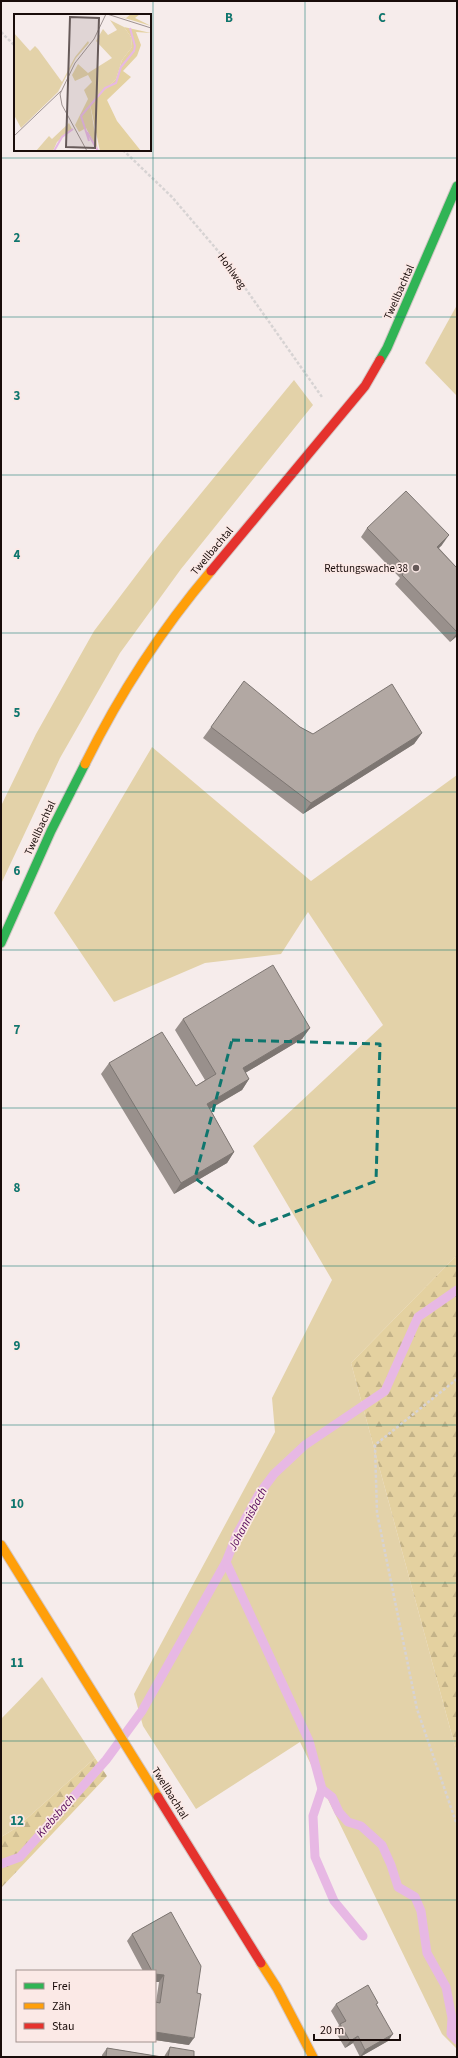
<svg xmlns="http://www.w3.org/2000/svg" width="458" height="2058" font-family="'Source Sans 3',sans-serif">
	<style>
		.grass { fill: #e3d2a9 }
		.forest { fill: url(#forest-firs) }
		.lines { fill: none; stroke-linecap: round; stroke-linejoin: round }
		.stream { stroke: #e7b8e4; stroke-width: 9 }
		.fast-casing { stroke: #d3c7c5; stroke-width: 11 }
		.slow-casing { stroke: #d3c7c5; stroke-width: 11 }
		.jam-casing { stroke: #d3c7c5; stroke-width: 11 }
		.path { stroke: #d7d3d3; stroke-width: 2.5; stroke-dasharray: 3 2; stroke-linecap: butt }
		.fast { stroke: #30b455; stroke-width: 9 }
		.slow { stroke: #ff9f0a; stroke-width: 9 }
		.jam { stroke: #e5322d; stroke-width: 9 }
		.wall { fill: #99908c }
		.shaded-wall { fill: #7d7672 }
		.building { fill: #b2a8a3; stroke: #7d7672 }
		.marked { fill: none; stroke: #0f766e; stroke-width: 3; stroke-dasharray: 8 5; stroke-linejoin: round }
		.grid { fill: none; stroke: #0f766e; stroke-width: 1; stroke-opacity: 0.55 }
		.poi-dot { fill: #665a59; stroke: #fbe9e6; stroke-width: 1.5 }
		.labels { text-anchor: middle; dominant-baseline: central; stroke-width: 3.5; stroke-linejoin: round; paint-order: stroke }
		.street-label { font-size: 11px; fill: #190c0a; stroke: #fbe9e6 }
		.poi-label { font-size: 11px; fill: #190c0a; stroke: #fbe9e6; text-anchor: end }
		.water-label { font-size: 12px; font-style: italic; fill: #56085a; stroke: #fbe9e6 }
		.inset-river { fill: none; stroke: #e7b8e4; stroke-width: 2 }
		.inset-road { fill: none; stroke: #9e9291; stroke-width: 1 }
		.view { fill: #665a59; fill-opacity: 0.15; stroke: #665a59; stroke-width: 2 }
		.inset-edge { fill: none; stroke: #190c0a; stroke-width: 2 }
		.grid-label { font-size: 13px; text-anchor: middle; font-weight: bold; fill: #0f766e; stroke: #fbe9e6; stroke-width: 3.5; stroke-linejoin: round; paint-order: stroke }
	</style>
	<defs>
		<pattern id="forest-firs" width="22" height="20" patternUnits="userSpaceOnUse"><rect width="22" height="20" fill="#e4d1a0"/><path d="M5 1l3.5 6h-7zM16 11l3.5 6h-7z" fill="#c3b288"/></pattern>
	</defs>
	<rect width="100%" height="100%" fill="#f6eceb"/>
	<g class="grass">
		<polygon points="457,305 457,396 425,363"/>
		<polygon points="294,380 313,405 181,569 120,653 60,758 1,884 1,806 36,734 94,631 162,541"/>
		<polygon points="152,747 311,881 457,775 457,1255 351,1363 457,1754 457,2049 442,2034 300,1742 196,1809 143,1726 134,1694 275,1432 272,1398 332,1280 253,1146 383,1025 308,912 281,954 205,963 114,1002 54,913"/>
		<polygon points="42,1677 95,1758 16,1828 1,1837 1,1719"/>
	</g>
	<g class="forest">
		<polygon points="457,1255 457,1754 351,1363"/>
		<polygon points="95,1758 107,1776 1,1888 1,1837 16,1828"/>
	</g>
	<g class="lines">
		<g class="stream">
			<polyline points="322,1789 332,1797 339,1812 348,1822 361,1826 382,1845 391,1865 398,1887 415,1897 421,1911 427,1953 446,1987 452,2018 451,2034 457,2040"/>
			<polyline points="1,1864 20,1857 106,1760 142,1711 226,1562"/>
			<polyline points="363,1936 334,1901 315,1857 313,1816 322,1789 309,1741 226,1562 237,1534 259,1494 274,1474 305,1445 385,1391 418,1317 457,1290"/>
		</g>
		<defs>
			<g id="fast">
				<polyline points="380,360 387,348 457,186"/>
				<polyline points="1,943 51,831 85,764"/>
			</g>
			<g id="slow">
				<path d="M85,764C119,695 161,630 211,571"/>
				<polyline points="1,1545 158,1797"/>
				<polyline points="261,1963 277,1988 313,2057"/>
			</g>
			<g id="jam">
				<polyline points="211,571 365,386 380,360"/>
				<polyline points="158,1797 261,1963"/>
			</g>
		</defs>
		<use href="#fast" class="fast-casing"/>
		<use href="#slow" class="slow-casing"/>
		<use href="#jam" class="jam-casing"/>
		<g class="path">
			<polyline points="1,32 15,46"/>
			<polyline points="123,150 172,197 224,258 322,397"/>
			<polyline points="457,1379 375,1445 377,1513 417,1709 457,1825"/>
		</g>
		<use href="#fast" class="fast"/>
		<use href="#slow" class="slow"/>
		<use href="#jam" class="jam"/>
	</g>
	<g class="wall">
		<polygon points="367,528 442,545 439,548 457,568 457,636 450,642 395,584 400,578 361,537"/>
		<polygon points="211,727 300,727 313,734 422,733 414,744 303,814 203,738"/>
		<polygon points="183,1019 310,1028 302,1039 245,1073 249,1079 242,1090 210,1109 234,1152 227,1163 174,1194 101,1074 109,1063 196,1086 205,1080 175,1030"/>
		<polygon points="171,1912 189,2045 155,2040 155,2002 156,2002 159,1982 155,1971 143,1971 127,1941 132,1934"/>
		<polygon points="336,2004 377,2005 388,2041 360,2057 353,2043 345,2048 335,2031 339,2025 331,2011"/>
		<polygon points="170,2047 194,2057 164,2057 165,2055"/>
		<polygon points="107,2048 162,2057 102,2057 102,2055"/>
	</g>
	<g class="shaded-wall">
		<polygon points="449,535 442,545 430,556 437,547"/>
		<polygon points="457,633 457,636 450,642"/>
		<polygon points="422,733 414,744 303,814 311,803"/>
		<polygon points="310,1028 302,1039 235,1079 243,1068"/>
		<polygon points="249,1079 242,1090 199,1115 207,1104"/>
		<polygon points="234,1152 227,1163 174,1194 181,1183"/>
		<polygon points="155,1974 164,1975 159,1982 155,1982"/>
		<polygon points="155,2032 194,2038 189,2045 155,2040"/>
		<polygon points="393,2034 388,2041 360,2057 365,2050"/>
		<polygon points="358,2036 353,2043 345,2048 350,2041"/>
	</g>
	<g class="building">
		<polygon points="406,491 449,535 437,547 457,568 457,632 402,575 407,569 367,528"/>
		<polygon points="244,681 300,727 313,734 392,684 422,733 311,803 211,727"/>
		<polygon points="273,965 310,1028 243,1068 249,1079 207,1104 234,1152 181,1183 109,1063 162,1032 196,1086 216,1074 183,1019"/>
		<polygon points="171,1912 201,1966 197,1993 201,1994 194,2038 155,2032 155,2002 160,2003 164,1975 155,1974 155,1971 152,1971 132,1934"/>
		<polygon points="368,1985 378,2003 376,2004 393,2034 365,2050 358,2036 350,2041 340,2024 346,2021 336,2004"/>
		<polygon points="170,2047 194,2051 194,2057 168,2057"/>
		<polygon points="107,2048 162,2057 106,2057"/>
	</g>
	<path class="marked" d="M232,1040L380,1044L376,1181L258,1226L195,1178Z"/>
	<path class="grid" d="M153,1V1971M305,1V2057M1,158H457M1,317H457M1,475H457M1,633H457M1,792H457M1,950H457M1,1108H457M1,1266H457M1,1425H457M1,1583H457M1,1741H457M1,1900H457M153,2041V2057"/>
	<circle class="poi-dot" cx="416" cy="568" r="4"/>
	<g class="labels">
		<g class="street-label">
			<text transform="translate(232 271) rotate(54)">Hohlweg</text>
			<text transform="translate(399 292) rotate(-66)">Twellbachtal</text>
			<text transform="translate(212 551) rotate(-50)">Twellbachtal</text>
			<text transform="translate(40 828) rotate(-65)">Twellbachtal</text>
			<text transform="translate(170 1793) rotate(58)">Twellbachtal</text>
		</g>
		<g class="poi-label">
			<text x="408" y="568">Rettungswache 38</text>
		</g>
		<g class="water-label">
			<text transform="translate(248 1519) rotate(-62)">Johannisbach</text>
			<text transform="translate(56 1816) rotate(-49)">Krebsbach</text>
		</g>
	</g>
	<g transform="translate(14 14)">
		<rect width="137" height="137" fill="#f6eceb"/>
		<path d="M96,6L110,13L117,23L118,33L108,46L102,65L76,90L84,137L72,114L65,118L61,111L74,85L70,76L78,68L74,61L61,67L58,61L64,50L74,59L98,44L82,27L89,15L94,21L103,16ZM0,19L16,37L21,32L24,35L48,68L61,43L74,27L75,29L62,44L44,78L7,114L0,101ZM55,109L58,115L43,128L39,137H22L35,122L38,125Z" fill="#e3d2a9"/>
		<path d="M117,0H126L121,4L137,12L104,2L112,4ZM110,13L137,19L122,18L127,31L123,42L109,57L117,63L93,86L103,107L127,137H86L76,90L102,65L108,46L118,33L117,23Z" fill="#e4d1a0"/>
		<path class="inset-river" d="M73,118L84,137M75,127L67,102L91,74L102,69L107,53L120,37L121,32L116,14M40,137L48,123L59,115"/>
		<path class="inset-road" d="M93,0L137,14M0,122L47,77M73,137L48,91L46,80L61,49L80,25L92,0"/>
		<path class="view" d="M56,3L85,4L81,134L52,133Z"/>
		<rect width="137" height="137" class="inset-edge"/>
	</g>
	<g class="grid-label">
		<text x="229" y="22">B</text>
		<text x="382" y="22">C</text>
		<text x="17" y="242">2</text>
		<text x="17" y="400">3</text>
		<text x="17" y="559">4</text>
		<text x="17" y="717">5</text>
		<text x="17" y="875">6</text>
		<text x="17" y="1034">7</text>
		<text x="17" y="1192">8</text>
		<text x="17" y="1350">9</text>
		<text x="17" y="1508">10</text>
		<text x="17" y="1667">11</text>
		<text x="17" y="1825">12</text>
	</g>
	<rect width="458" height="2058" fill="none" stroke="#190c0a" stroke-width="4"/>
	<rect x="16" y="1970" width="140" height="72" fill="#fbe9e6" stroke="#a1918e"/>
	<rect x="24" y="1983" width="20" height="6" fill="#30b455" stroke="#a1918e"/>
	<text x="52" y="1990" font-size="12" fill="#190c0a">Frei</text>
	<rect x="24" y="2003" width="20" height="6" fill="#ff9f0a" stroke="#a1918e"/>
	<text x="52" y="2010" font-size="12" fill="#190c0a">Zäh</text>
	<rect x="24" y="2023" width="20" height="6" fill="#e5322d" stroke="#a1918e"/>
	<text x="52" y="2030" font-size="12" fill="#190c0a">Stau</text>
	<path d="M314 2034v6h86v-6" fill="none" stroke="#190c0a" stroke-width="2"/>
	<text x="320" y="2034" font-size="12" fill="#190c0a" stroke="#fbe9e6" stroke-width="3" paint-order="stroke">20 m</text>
</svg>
